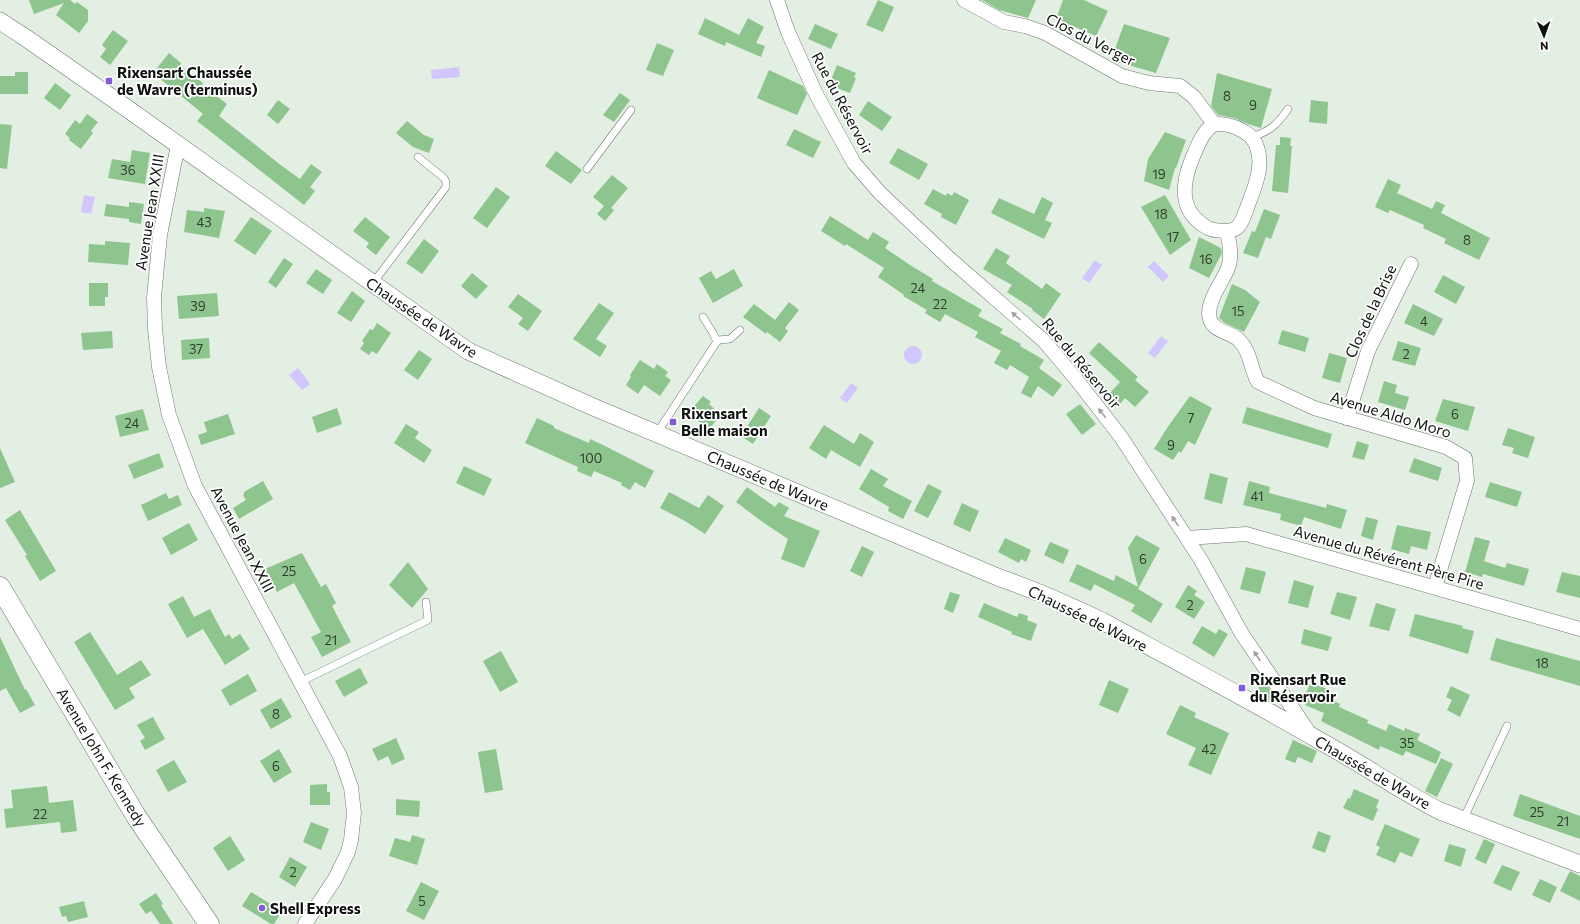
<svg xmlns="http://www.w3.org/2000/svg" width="1580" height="924" font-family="Commissioner,sans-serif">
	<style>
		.water { fill: #d1c6fd }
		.building { fill: #8ec48d }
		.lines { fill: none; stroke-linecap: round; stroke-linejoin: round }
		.service-casing { stroke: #6e786d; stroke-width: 8 }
		.minor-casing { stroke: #6e786d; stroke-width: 15 }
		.tertiary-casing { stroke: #6e786d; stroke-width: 18 }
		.secondary-casing { stroke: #6e786d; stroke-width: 21 }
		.service { stroke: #fff; stroke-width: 7 }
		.minor { stroke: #fff; stroke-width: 14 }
		.tertiary { stroke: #fff; stroke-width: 17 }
		.secondary { stroke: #fff; stroke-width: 20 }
		.oneway { fill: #9fa09f }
		.poi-dot { fill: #815cd6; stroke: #fff; stroke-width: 1.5 }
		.labels { text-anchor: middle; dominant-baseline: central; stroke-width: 3.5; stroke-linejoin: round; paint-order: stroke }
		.number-label { font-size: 13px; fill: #2e3e2e }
		.street-label { font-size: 15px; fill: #0e120e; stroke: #fff }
		.poi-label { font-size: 15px; font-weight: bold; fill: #0e120e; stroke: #fff; text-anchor: start }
	</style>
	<rect width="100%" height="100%" fill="#e3efe2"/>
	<g class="water">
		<polygon points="459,67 460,77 432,79 431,70"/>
		<polygon points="84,195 95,197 91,214 81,212"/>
		<polygon points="1095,260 1102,265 1089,283 1082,278"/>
		<polygon points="1154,261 1169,276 1163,282 1148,267"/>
		<polygon points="1161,336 1168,341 1155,358 1148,353"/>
		<circle cx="913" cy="355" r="9"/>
		<polygon points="298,368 310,384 302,390 289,375"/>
		<polygon points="851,383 858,388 847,403 840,398"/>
	</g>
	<g class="building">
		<polygon points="29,0 70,0 75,4 77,2 88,10 88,21 79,33 56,15 64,3 34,14"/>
		<polygon points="878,0 894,7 883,32 866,25"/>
		<polygon points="982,0 1036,0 1028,18 999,10"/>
		<polygon points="1063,0 1084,0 1108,11 1096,36 1056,19"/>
		<polygon points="705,18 739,35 748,18 764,27 756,43 765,46 761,57 726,42 725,46 698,34"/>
		<polygon points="815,24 838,34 831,49 808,39"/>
		<polygon points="1124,24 1170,38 1156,73 1111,60"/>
		<polygon points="113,30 128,41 110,65 100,57 106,49 102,45"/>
		<polygon points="657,43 674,50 663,76 646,70"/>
		<polygon points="169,53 181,63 180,65 203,83 202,85 227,104 219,116 282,166 300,179 311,164 322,172 310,187 315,191 304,205 197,121 203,114 153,73"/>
		<polygon points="837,65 856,73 854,77 856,78 850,93 829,85"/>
		<polygon points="769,70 803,86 807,94 797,115 757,98"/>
		<polygon points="15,72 28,72 28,94 0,94 0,76 15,76"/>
		<polygon points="1217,73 1272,89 1261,128 1248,124 1234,118 1218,115 1211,106"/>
		<polygon points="55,83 71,95 60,110 44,98"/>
		<polygon points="620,93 630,100 614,122 603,115"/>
		<polygon points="278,100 290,109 278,124 267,115"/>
		<polygon points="1311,100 1328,102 1327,124 1309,122"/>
		<polygon points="868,101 892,117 882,131 859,115"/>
		<polygon points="87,114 98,122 91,131 93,133 81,149 69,140 70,138 65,134 75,120 80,124"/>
		<polygon points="407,121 424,135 434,139 429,153 413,147 396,133"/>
		<polygon points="0,124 12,125 7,169 0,168"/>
		<polygon points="794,129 821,142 813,158 786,145"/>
		<polygon points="1165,132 1186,140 1176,168 1175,168 1169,190 1144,181 1148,159"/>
		<polygon points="1280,137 1291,138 1290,146 1292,146 1288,193 1272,191 1276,145 1280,145"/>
		<polygon points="898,148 928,164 919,180 889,163"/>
		<polygon points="132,150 150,153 145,184 108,178 112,159 130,162"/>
		<polygon points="556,151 582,170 571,184 545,166"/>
		<polygon points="612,175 628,188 611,208 614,210 605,221 597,214 604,206 593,197"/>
		<polygon points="1388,179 1401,185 1397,193 1432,209 1436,201 1445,205 1441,213 1490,238 1479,260 1444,243 1446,239 1423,228 1424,225 1390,210 1388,213 1375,207"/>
		<polygon points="496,187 510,197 487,228 473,218"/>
		<polygon points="933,189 946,196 947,193 952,196 954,192 969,200 956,225 941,217 942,214 924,204"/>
		<polygon points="1165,195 1191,240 1170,255 1141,207"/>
		<polygon points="1042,197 1053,203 1045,220 1052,223 1044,239 991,213 999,198 1034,214"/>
		<polygon points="129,202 144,204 141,224 129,222 129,219 104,216 106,204 129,207"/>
		<polygon points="204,208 225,211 219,238 184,232 187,210 204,212"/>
		<polygon points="1264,209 1280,215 1271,239 1266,237 1258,258 1243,253 1252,231 1255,232"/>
		<polygon points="830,216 868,240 873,232 889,242 885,248 910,265 933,279 932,281 982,310 978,316 1003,329 1000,333 1021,344 1020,346 1044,360 1039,368 1062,385 1053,397 1038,386 1031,398 1021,393 1029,377 1010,365 1007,370 994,363 1001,351 975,337 978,332 945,314 940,322 925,313 927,310 903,296 904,295 878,277 884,268 846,244 845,246 821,231"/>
		<polygon points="251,217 272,231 255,255 234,241"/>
		<polygon points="365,217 390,237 376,255 366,247 369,243 353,231"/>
		<polygon points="1199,237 1221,248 1222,253 1209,278 1189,268"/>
		<polygon points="424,239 439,251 422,274 406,263"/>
		<polygon points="105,241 130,243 128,265 88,262 89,244 105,245"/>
		<polygon points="996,248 1010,256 1006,263 1042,289 1046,283 1061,294 1044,319 1032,310 1033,309 1007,292 1012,285 983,269"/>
		<polygon points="284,258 293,264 276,288 268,282"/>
		<polygon points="316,269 332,280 323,294 306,283"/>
		<polygon points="734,269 743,286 713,303 699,278 711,271 716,279"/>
		<polygon points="472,273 488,286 476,299 461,286"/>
		<polygon points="1443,275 1465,287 1456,304 1434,292"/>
		<polygon points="89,283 108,283 108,297 105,297 105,306 89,306"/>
		<polygon points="1232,284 1245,290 1260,302 1244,332 1225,323 1219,318"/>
		<polygon points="352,291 365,301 351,322 337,313"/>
		<polygon points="217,293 219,316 179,319 177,296"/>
		<polygon points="518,294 542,311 528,331 518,324 523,318 508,307"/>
		<polygon points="789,302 799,310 785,328 788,331 780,342 767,332 766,334 743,317 754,304 775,320"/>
		<polygon points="599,303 614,313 596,339 607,346 600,357 573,339"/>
		<polygon points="1413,304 1443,319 1434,336 1404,323"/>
		<polygon points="377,323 391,333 377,354 372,351 369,355 360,349 364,343 362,341 370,329 373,330"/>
		<polygon points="1282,330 1309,338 1305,352 1278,344"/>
		<polygon points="112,331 113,348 83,350 81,333"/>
		<polygon points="209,338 210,358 182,360 181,340"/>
		<polygon points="1398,341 1421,348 1415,366 1392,360"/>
		<polygon points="1099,342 1138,377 1135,380 1149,392 1135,407 1125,398 1120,404 1109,394 1120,382 1089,353"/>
		<polygon points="419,350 432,359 418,380 404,370"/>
		<polygon points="1329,353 1347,358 1340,383 1322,378"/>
		<polygon points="640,360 654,369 657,364 668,372 665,376 671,380 660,396 644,385 638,394 626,385 631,377 630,375"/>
		<polygon points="1384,381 1397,385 1395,393 1409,397 1405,410 1378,402"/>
		<polygon points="703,396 711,402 709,404 721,415 709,429 697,420 699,418 690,411"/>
		<polygon points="1190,396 1212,408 1195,445 1188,441 1181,453 1179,451 1173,460 1154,449 1167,428"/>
		<polygon points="1443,399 1475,407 1468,431 1435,421"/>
		<polygon points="1080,404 1096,424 1082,435 1066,414"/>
		<polygon points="1247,407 1332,434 1328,448 1242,423"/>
		<polygon points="337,408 342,424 317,433 312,417"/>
		<polygon points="759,408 771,416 753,444 741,436"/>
		<polygon points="143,409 149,430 120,437 115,416"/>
		<polygon points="228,414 235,434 201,445 198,435 207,432 204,422"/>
		<polygon points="537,418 554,426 554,428 589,443 590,439 605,446 654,471 645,488 635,482 630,490 621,485 622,483 594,471 591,477 577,471 578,467 525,443"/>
		<polygon points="406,424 419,432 415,438 432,450 424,463 394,443"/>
		<polygon points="824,425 854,444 860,433 874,442 860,467 831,450 826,459 809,448"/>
		<polygon points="1508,428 1535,437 1528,458 1512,453 1514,448 1502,445"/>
		<polygon points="1357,441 1369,445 1364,460 1352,457"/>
		<polygon points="0,448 15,482 0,488"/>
		<polygon points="159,453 164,467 134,479 128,465"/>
		<polygon points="1414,458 1442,468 1438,481 1409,472"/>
		<polygon points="464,466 492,479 484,496 456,483"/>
		<polygon points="871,469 888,479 883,486 912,501 903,519 888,511 889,507 859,489"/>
		<polygon points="1210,473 1228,478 1222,504 1204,499"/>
		<polygon points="263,481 273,499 239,519 233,508 246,500 243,495 244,494 244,492"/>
		<polygon points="1249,481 1270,487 1269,493 1326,508 1327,504 1347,510 1341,529 1304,517 1301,526 1280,520 1281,514 1243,505"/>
		<polygon points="1490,482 1522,492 1517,507 1485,497"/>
		<polygon points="928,484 942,491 928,518 914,511"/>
		<polygon points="747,487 775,507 779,502 789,508 784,516 820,531 804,568 781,559 788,539 764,523 736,502"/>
		<polygon points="669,492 699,508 708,495 724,506 705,534 685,521 660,508"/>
		<polygon points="166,493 169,499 178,495 182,505 148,521 141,505"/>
		<polygon points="962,503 979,511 970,532 953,524"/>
		<polygon points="20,510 56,571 40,581 25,556 27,555 5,520"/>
		<polygon points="1366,517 1378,520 1373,540 1361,536"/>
		<polygon points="189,523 198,540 171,555 162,538"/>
		<polygon points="1397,525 1431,532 1427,550 1411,546 1409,554 1391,549"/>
		<polygon points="1136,535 1160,548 1138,589 1163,604 1151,623 1131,611 1135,605 1094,584 1091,591 1069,581 1077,564 1114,581 1116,575 1138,587 1128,548"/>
		<polygon points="1475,537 1490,541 1484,561 1505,568 1507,563 1529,569 1524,586 1483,574 1482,577 1465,572"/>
		<polygon points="1005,538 1031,550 1026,562 1021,559 1019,563 998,552"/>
		<polygon points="1050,542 1069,550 1063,564 1044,555"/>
		<polygon points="862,546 874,552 862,577 850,571"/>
		<polygon points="302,553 321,587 326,584 336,603 332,606 351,642 322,657 311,637 321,632 294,583 277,592 265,569"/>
		<polygon points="408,562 428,589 412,608 389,585"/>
		<polygon points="1246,567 1266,572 1260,594 1240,589"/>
		<polygon points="1562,572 1580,576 1580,598 1556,592"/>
		<polygon points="1294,580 1314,586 1308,608 1288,603"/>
		<polygon points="1188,585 1197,591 1194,595 1205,602 1194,619 1175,607"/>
		<polygon points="950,592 960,595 953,613 944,609"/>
		<polygon points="1337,592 1357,597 1350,620 1330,614"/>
		<polygon points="183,596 194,617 210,609 225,637 229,634 232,639 240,634 250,649 225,665 203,629 187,638 168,604"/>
		<polygon points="984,603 1017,617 1019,613 1028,616 1027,620 1037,624 1031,641 1011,634 1012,632 978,617"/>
		<polygon points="1376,603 1396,609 1389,631 1369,626"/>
		<polygon points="1415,614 1463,626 1462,628 1474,631 1468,654 1409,636"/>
		<polygon points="1202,626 1216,634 1219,629 1228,634 1214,657 1192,643"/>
		<polygon points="1304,629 1332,637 1328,651 1301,644"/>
		<polygon points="90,632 117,675 141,660 151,675 129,688 135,698 115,710 74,642"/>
		<polygon points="0,637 25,690 26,689 35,705 20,713 6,688 0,691"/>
		<polygon points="1496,638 1580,661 1580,686 1490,660"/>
		<polygon points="501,651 518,682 500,692 483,661"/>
		<polygon points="360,668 368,683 344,697 335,681"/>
		<polygon points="248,674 257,691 230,706 221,690"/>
		<polygon points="1109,680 1129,689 1118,713 1099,705"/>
		<polygon points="1311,682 1327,689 1324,696 1340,704 1339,707 1368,720 1367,723 1386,731 1389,724 1404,731 1405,728 1420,734 1417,740 1441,752 1436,764 1406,751 1403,756 1380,746 1379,750 1321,721 1324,713 1305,705 1307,701 1303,699"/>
		<polygon points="1261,683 1268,687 1274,696 1271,702 1256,693"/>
		<polygon points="1451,686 1470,695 1460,717 1447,710 1452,700 1446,697"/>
		<polygon points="281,698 292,717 271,729 260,710"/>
		<polygon points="1180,705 1196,713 1194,717 1229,733 1211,775 1188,765 1196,748 1166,734"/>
		<polygon points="153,717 165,739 145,750 140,741 145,738 137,725"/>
		<polygon points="396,738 405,759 392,765 388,756 378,761 372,749"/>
		<polygon points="1293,740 1317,751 1312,763 1298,757 1295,763 1285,759"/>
		<polygon points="279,749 292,772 274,783 260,761"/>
		<polygon points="496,749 503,790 485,793 478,752"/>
		<polygon points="1441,758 1453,764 1437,797 1425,791"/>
		<polygon points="174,760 187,782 168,792 156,770"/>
		<polygon points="327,784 327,792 330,792 330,805 310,805 310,785"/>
		<polygon points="47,786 49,803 73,800 77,831 61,833 60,822 6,828 4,809 13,808 11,790"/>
		<polygon points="1354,789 1379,800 1376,808 1378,809 1373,821 1343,808 1348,798 1350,799"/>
		<polygon points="1520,794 1580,816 1580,839 1513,816"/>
		<polygon points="396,799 420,801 419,817 396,815"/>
		<polygon points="311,822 329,829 321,850 303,842"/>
		<polygon points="1385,824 1420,839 1412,857 1400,852 1395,863 1376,855 1380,847 1376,845"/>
		<polygon points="1318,831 1331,836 1325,853 1312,848"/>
		<polygon points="412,835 425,839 417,865 389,856 395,838 410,842"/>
		<polygon points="230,836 245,860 228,871 213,848"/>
		<polygon points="1484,839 1495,844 1486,864 1475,859"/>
		<polygon points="1449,844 1466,849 1461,867 1444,861"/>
		<polygon points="290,857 307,867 295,887 279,877"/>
		<polygon points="1502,865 1520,872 1511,891 1493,883"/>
		<polygon points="1570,871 1580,876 1580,901 1560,891"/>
		<polygon points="1540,879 1557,887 1550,903 1532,895"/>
		<polygon points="421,882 439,891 424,920 406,911"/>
		<polygon points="251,892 282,911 274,924 271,924 242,906"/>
		<polygon points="156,893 163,904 161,905 173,924 160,924 151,911 146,914 139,904"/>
		<polygon points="84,901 88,917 68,922 66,916 62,917 59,907"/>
	</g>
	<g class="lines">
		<defs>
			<g id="service">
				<path d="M1252,137C1270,131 1277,125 1288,109"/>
				<polyline points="587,169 631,110"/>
				<polyline points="373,283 446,187 446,182 444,178 418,157"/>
				<polyline points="703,317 713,333 717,342"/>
				<polyline points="657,433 718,340 730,339 740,330"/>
				<polyline points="300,682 428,620 426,602"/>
				<polyline points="1463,820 1507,726"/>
			</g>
			<g id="minor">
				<polyline points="777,0 788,32 816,94 854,163 880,193 951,260 1044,341 1076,379 1121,437 1201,560 1242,634 1310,734"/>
				<polyline points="964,0 1004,22 1025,26 1045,33 1122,76 1149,83 1180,86 1194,97 1214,124"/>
				<path d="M1214,124C1225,124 1233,125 1243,131C1246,133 1250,135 1252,138C1267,158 1256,185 1248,205C1245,213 1242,225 1235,229C1229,232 1214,231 1208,228C1177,211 1182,182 1194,154C1200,141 1202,133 1214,124Z"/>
				<polyline points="178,145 160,235 154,297 155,329 159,367 169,415 195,486 340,756 351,787 354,813 351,840 348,852 335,879 305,924"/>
				<path d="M1227,231C1229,241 1232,254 1229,265C1224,281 1210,295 1209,313C1209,332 1230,331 1239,340C1251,352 1250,368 1258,382L1314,408L1446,447L1465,458L1467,481L1435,587"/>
				<polyline points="1347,418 1368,351 1411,264"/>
				<polyline points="1187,538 1246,534 1580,629"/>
			</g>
			<path id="tertiary" d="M0,21L26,38L125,107L468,351L591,406L1000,578C1035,590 1069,605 1102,621C1176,661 1250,700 1322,742C1362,764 1399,790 1440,811L1580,864"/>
			<polyline id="secondary" points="0,587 136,816 209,924"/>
		</defs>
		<use href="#service" class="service-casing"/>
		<use href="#minor" class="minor-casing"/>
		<use href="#tertiary" class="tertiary-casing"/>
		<use href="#secondary" class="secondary-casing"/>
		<use href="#service" class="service"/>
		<use href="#minor" class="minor"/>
		<use href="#tertiary" class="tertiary"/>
		<use href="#secondary" class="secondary"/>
	</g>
	<defs><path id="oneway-solid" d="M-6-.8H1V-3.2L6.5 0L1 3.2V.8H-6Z"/></defs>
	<g class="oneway">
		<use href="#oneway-solid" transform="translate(1016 316) rotate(-139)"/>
		<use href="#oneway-solid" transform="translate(1102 413) rotate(-128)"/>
		<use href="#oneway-solid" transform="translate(1175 521) rotate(-124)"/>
		<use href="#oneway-solid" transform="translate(1257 656) rotate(-124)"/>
	</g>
	<g class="poi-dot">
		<rect x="105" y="77" width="8" height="8" rx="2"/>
		<rect x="669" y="418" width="8" height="8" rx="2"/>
		<rect x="1238" y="684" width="8" height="8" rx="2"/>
		<circle cx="262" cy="908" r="4"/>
	</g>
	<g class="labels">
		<g class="number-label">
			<text x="1227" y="96">8</text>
			<text x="1253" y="105">9</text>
			<text x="128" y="170">36</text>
			<text x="1159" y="174">19</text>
			<text x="1161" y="214">18</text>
			<text x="204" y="222">43</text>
			<text x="1173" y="237">17</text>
			<text x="1467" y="240">8</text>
			<text x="1206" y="259">16</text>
			<text x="918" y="288">24</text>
			<text x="940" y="304">22</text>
			<text x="198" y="306">39</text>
			<text x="1238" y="311">15</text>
			<text x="1424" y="321">4</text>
			<text x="196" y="349">37</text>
			<text x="1406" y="354">2</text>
			<text x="1455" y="414">6</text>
			<text x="1191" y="418">7</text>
			<text x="132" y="423">24</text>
			<text x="1171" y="445">9</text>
			<text x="591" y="458">100</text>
			<text x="1257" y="496">41</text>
			<text x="1143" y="559">6</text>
			<text x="289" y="571">25</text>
			<text x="1190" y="605">2</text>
			<text x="331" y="640">21</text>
			<text x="1542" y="663">18</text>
			<text x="276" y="714">8</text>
			<text x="1407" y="743">35</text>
			<text x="1209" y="749">42</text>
			<text x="276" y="766">6</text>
			<text x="1537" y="812">25</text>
			<text x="40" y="814">22</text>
			<text x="1563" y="821">21</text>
			<text x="293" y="872">2</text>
			<text x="422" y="901">5</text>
		</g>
		<g class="street-label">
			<text transform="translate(1091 39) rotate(27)">Clos du Verger</text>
			<text transform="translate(843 103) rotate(62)">Rue du Réservoir</text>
			<text transform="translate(149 212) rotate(-81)">Avenue Jean XXIII</text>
			<text transform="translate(1370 311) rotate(-65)">Clos de la Brise</text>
			<text transform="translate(422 317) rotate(34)">Chaussée de Wavre</text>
			<text transform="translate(1082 363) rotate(50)">Rue du Réservoir</text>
			<text transform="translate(1391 414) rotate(17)">Avenue Aldo Moro</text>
			<text transform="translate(768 480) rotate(23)">Chaussée de Wavre</text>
			<text transform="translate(243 539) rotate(62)">Avenue Jean XXIII</text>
			<text transform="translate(1389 557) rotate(16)">Avenue du Révérent Père Pire</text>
			<text transform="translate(1088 618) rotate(26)">Chaussée de Wavre</text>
			<text transform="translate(102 757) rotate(59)">Avenue John F. Kennedy</text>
			<text transform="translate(1373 772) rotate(30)">Chaussée de Wavre</text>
		</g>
		<g class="poi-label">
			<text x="117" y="72">Rixensart Chaussée<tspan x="117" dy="17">de Wavre (terminus)</tspan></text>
			<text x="681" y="413">Rixensart<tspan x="681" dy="17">Belle maison</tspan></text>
			<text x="1250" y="679">Rixensart Rue<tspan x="1250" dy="17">du Réservoir</tspan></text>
			<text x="270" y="908">Shell Express</text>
		</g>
	</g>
	<g transform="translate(1544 36) rotate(178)" stroke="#ffffff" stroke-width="3" paint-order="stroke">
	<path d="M0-3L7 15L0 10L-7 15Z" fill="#0e120e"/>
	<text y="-6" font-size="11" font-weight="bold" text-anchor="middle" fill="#0e120e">N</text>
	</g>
</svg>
